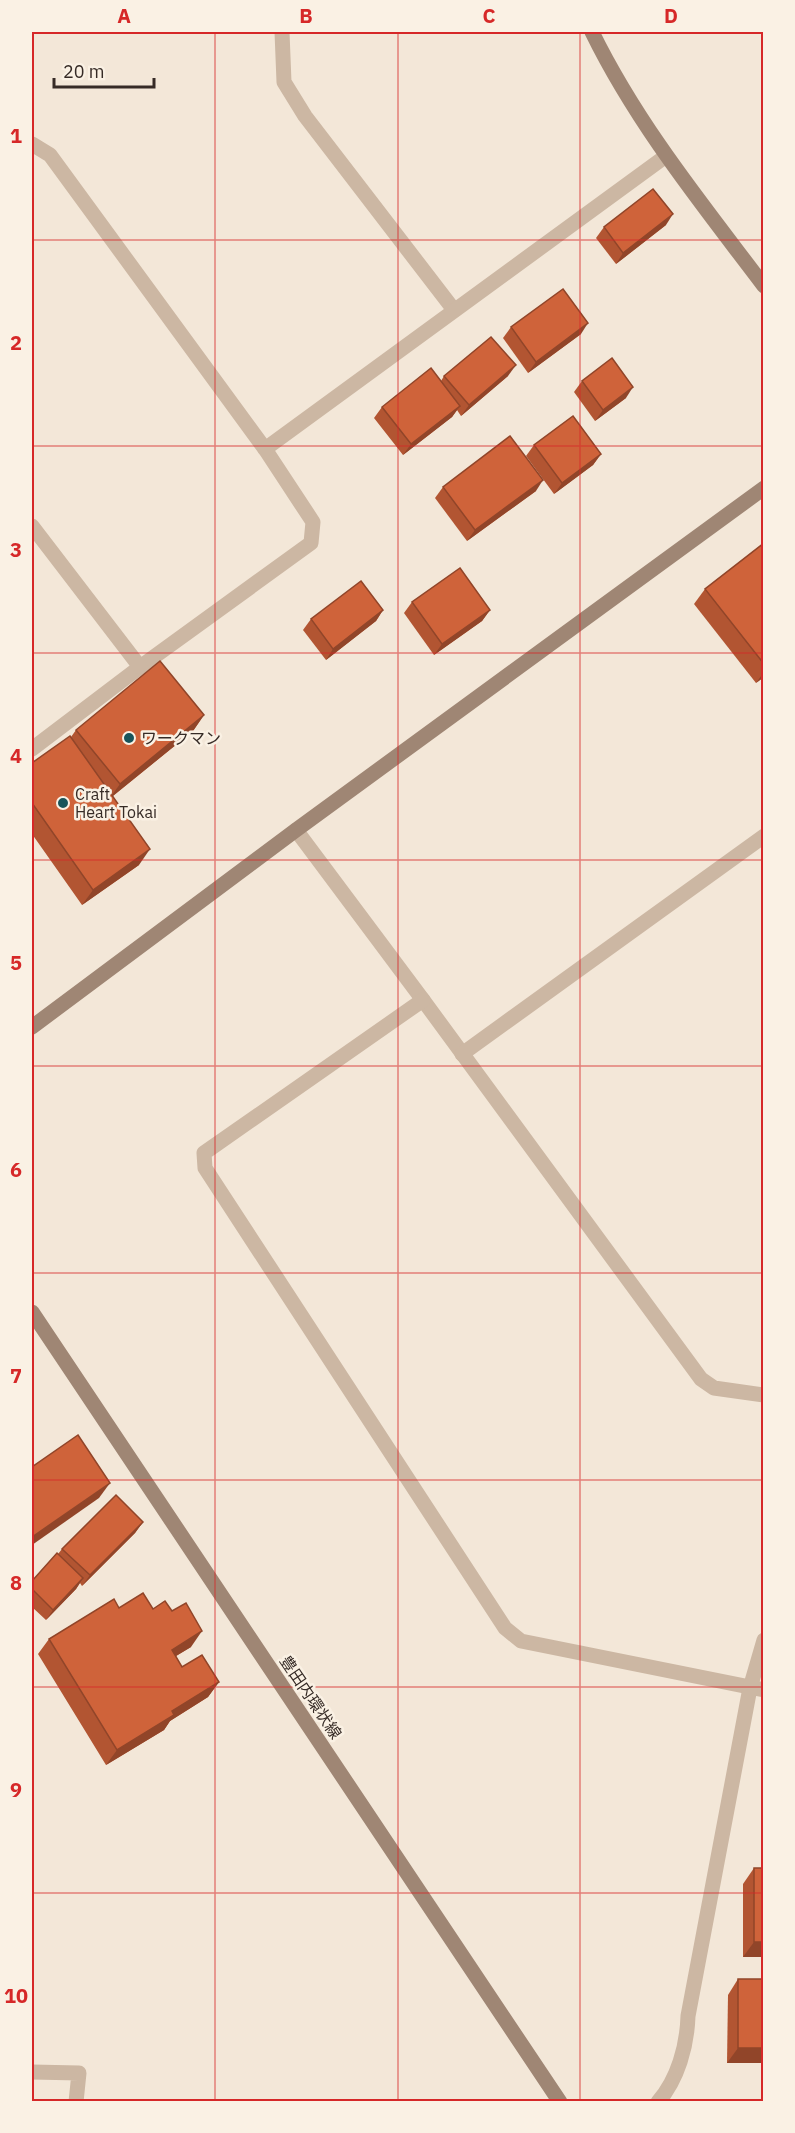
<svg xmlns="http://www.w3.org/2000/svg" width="795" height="2133" font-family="'IBM Plex Sans','Noto Sans JP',sans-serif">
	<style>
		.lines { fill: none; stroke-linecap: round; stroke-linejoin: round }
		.street { stroke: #ccb7a3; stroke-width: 15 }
		.secondary { stroke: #9f8674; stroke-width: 15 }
		.wall { fill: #b25532 }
		.shaded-wall { fill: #914529 }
		.building { fill: #cf633a; stroke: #914529; stroke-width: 1.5 }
		.grid { fill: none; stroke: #d62828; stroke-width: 1.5; stroke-opacity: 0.55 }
		.poi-dot { fill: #18545a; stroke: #faf1e4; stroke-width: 2 }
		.labels { text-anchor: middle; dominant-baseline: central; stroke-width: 5; stroke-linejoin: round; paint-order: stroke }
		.poi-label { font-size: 16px; fill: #362b26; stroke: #faf1e4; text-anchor: start }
		.street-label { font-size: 16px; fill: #362b26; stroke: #faf1e4 }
		.neatline { fill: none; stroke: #d62828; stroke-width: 2 }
		.grid-label { font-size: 20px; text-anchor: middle; font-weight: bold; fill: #d62828 }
	</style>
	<rect width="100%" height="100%" fill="#f3e7d8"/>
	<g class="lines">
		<g class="street">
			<polyline points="282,32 284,82 305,116 454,310"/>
			<polyline points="32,144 50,155 265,449 313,522 311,543 140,667 32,749"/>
			<polyline points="265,449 666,156"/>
			<polyline points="32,526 140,667"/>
			<polyline points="296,830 423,1000 701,1379 714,1388 764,1395"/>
			<polyline points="423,1000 204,1153 205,1168 505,1628 521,1641 764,1690"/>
			<polyline points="462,1054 764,836"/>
			<polyline points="32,2072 79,2073 76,2102"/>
			<path d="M658,2102C678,2079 687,2046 688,2016L750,1688L764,1640"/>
		</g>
		<g class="secondary">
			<path d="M592,32C637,124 702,204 764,286"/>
			<polyline points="32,1027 296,830 764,488"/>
			<polyline points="32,1312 560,2102"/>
		</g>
	</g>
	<g class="wall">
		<polygon points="666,225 616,264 596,238 604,227"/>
		<polygon points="511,327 581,334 528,373 503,338"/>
		<polygon points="444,376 508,376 461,416 457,410 452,417 403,455 374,418 382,407 441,381"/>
		<polygon points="582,381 626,398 595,421 574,392"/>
		<polygon points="534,445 601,454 593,465 554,494 526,456"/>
		<polygon points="443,487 536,491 467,541 435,498"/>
		<polygon points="764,543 764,677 756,683 694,604 705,589"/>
		<polygon points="412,602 490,610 482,621 434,655 404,613"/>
		<polygon points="383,610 376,621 326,660 303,630 311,619"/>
		<polygon points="204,715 193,731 113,796 139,865 82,905 32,834 32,763 71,737 76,730"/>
		<polygon points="143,1522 135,1533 82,1586 80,1583 76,1589 46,1620 32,1607 32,1581 58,1554 62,1549"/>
		<polygon points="119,1608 191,1647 176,1656 182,1667 219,1682 208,1697 170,1721 164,1730 106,1765 38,1654 49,1639"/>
		<polygon points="754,1868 764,1957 743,1957 743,1884"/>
		<polygon points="738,1979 764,1979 764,2063 727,2063 728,1995"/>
	</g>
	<g class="shaded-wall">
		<polygon points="673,214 666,225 616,264 623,253"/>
		<polygon points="588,323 581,334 528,373 536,362"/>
		<polygon points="516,365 508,376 461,416 469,405"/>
		<polygon points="633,387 626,398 595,421 603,410"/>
		<polygon points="460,406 452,417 403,455 411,444"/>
		<polygon points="601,454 593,465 554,494 562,483"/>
		<polygon points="543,480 536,491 467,541 475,530"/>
		<polygon points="383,610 376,621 326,660 333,649"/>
		<polygon points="490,610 482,621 434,655 442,644"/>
		<polygon points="764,672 764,677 756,683"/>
		<polygon points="204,715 193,731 109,799 120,784"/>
		<polygon points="150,849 139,865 82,905 93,890"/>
		<polygon points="110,1483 99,1498 32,1545 32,1537"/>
		<polygon points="143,1522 135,1533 82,1586 90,1575"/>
		<polygon points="83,1578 76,1589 46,1620 53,1610"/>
		<polygon points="202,1631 191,1647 161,1665 172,1650"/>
		<polygon points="219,1682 208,1697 170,1721 164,1730 106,1765 117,1750 172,1711"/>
		<polygon points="754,1942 764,1942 764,1957 743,1957"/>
		<polygon points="738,2048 764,2048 764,2063 727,2063"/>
	</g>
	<g class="building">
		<polygon points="653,189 673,214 623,253 604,227"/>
		<polygon points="563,289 588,323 536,362 511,327"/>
		<polygon points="491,337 516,365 469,405 444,376"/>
		<polygon points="612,358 633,387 603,410 582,381"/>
		<polygon points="431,368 460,406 411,444 382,407"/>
		<polygon points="573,416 601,454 562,483 534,445"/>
		<polygon points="510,436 543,480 475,530 443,487"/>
		<polygon points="764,543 764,664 705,589"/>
		<polygon points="460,568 490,610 442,644 412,602"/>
		<polygon points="361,581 383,610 333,649 311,619"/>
		<polygon points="160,661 204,715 120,784 76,730"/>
		<polygon points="70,736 150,849 93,890 32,803 32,763"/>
		<polygon points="78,1435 110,1483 32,1537 32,1467"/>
		<polygon points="116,1495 143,1522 90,1575 62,1549"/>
		<polygon points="57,1553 83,1578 53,1610 32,1589 32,1581"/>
		<polygon points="143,1593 153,1609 165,1601 172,1611 186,1603 202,1631 172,1650 182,1667 202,1655 219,1682 172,1711 174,1715 117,1750 49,1639 114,1599 119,1608"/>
		<rect x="754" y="1868" width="10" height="74"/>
		<rect x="738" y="1979" width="26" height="69"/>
	</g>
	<path class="grid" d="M215,32V2102M398,32V2102M580,32V2102M32,240H764M32,446H764M32,653H764M32,860H764M32,1066H764M32,1273H764M32,1480H764M32,1687H764M32,1893H764"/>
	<g class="poi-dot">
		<circle cx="129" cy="738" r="6"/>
		<circle cx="63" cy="803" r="6"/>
	</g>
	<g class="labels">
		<g class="poi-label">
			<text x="141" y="738">ワークマン</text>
			<text x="75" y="794">Craft<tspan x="75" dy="18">Heart Tokai</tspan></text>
		</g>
		<g class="street-label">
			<text transform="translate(311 1697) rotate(56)">豊田内環状線</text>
		</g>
	</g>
	<rect width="795" height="2133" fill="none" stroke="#faf1e4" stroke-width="66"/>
	<path d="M54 78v9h100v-9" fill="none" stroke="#362b26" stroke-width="3"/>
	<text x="63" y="78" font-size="18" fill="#362b26" stroke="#faf1e4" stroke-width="4.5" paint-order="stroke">20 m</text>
	<rect x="33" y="33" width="729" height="2067" class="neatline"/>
	<g class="grid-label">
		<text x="124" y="23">A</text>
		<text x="306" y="23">B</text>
		<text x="489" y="23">C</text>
		<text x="671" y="23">D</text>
		<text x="16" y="143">1</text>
		<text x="16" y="350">2</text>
		<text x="16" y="557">3</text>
		<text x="16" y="763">4</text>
		<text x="16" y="970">5</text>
		<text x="16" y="1177">6</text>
		<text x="16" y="1383">7</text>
		<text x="16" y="1590">8</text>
		<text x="16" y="1797">9</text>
		<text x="16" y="2003">10</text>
	</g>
</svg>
